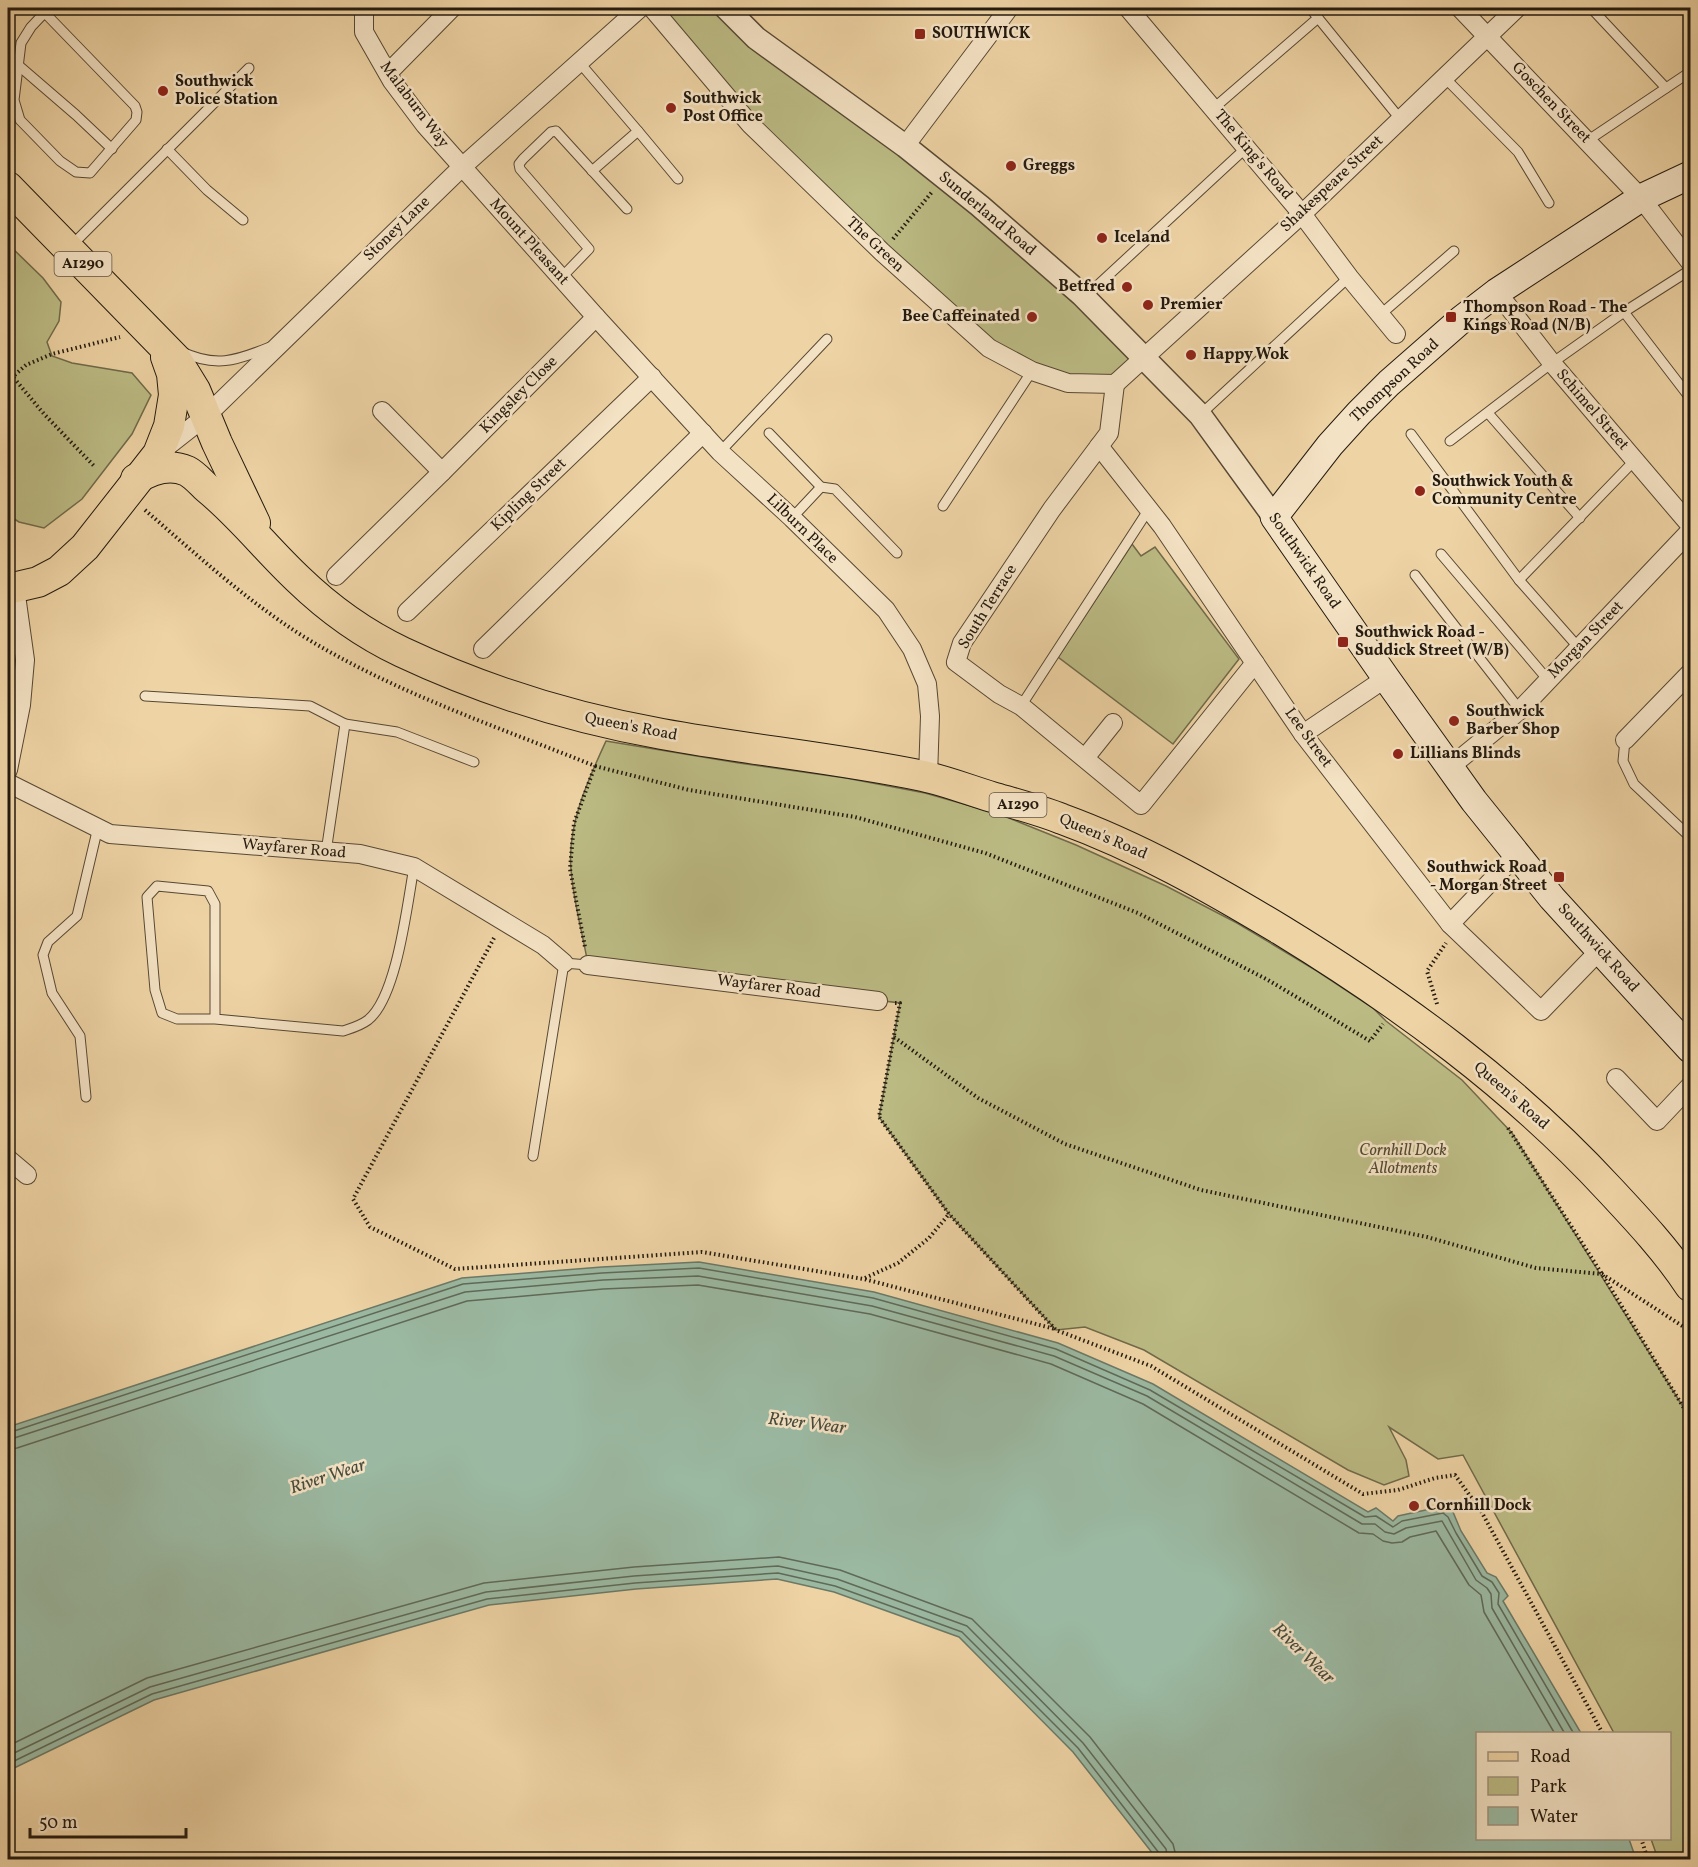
<svg xmlns="http://www.w3.org/2000/svg" width="1698" height="1867" font-family="Vollkorn,serif">
	<style>
		.green { fill: #bcbb84; stroke: #706a4a; stroke-width: 1.5 }
		.water { fill: #9bb9a2; stroke: #6b7967; stroke-width: 1.5 }
		.lines { fill: none; stroke-linecap: round; stroke-linejoin: round }
		.shore { stroke: #5f6a58; stroke-width: 1.5 }
		.service-casing { stroke: #564834; stroke-width: 11 }
		.minor-casing { stroke: #564834; stroke-width: 20 }
		.tertiary-casing { stroke: #564834; stroke-width: 25 }
		.secondary-casing { stroke: #231a0f; stroke-width: 29 }
		.primary-casing { stroke: #231a0f; stroke-width: 32 }
		.path { stroke: #231a0f; stroke-width: 4; stroke-dasharray: 1.5 3; stroke-linecap: butt }
		.service { stroke: #f4e2c4; stroke-width: 9 }
		.minor { stroke: #f4e2c4; stroke-width: 18 }
		.tertiary { stroke: #f4e2c4; stroke-width: 22 }
		.secondary { stroke: #f4e2c4; stroke-width: 27 }
		.primary { stroke: #eed3a4; stroke-width: 30 }
		.poi-dot { fill: #8f2418; stroke: #f4e2c4; stroke-width: 2 }
		.labels { text-anchor: middle; dominant-baseline: central; stroke-width: 5; stroke-linejoin: round; paint-order: stroke }
		.shield { fill: #f4e2c4; stroke: #625645; stroke-width: 1.5 }
		.shield-label { font-size: 15px; font-weight: bold; fill: #231a0f }
		.poi-label { font-size: 16px; font-weight: bold; fill: #231a0f; stroke: #f4e2c4; text-anchor: start }
		.street-label { font-size: 16px; fill: #231a0f; stroke: #f4e2c4 }
		.park-label { font-size: 16px; font-style: italic; fill: #514a32; stroke: #f4e2c4 }
		.water-label { font-size: 18px; font-style: italic; fill: #474a3b; stroke: #f4e2c4 }
	</style>
	<rect width="100%" height="100%" fill="#eed3a4"/>
	<filter id="stains"><feTurbulence type="fractalNoise" baseFrequency=".00333" numOctaves="4"/><feColorMatrix values="0 0 0 0 .2 0 0 0 0 .09 0 0 0 0 .02 0 0 0 .5 -.17"/></filter>
	<radialGradient id="worn" r=".72"><stop offset=".6" stop-color="#630" stop-opacity="0"/><stop offset="1" stop-color="#630" stop-opacity=".3"/></radialGradient>
	<g class="green">
		<polygon points="652,8 726,8 1145,359 1115,384 1032,371 882,252"/>
		<polygon points="8,244 43,278 61,302 59,321 47,342 52,356 72,363 132,373 151,395 132,434 82,499 44,528 19,522 8,515"/>
		<polygon points="1132,544 1141,556 1155,547 1239,659 1173,744 1058,657"/>
		<path d="M606,741L739,763L846,778L925,793L999,814L1076,845L1166,886L1237,923L1317,971L1373,1008L1386,1021L1462,1080L1512,1133L1690,1418V1859H1658L1651,1839L1670,1838V1734L1614,1733L1463,1455L1438,1459L1389,1427L1406,1460L1409,1476L1384,1485L1348,1470L1144,1350L1085,1327L1056,1330L949,1214L879,1117L900,1003L588,965C583,934 573,901 571,869C567,825 588,780 606,741Z"/>
	</g>
	<polygon class="water" points="699,1262 874,1292 1058,1343 1153,1384 1368,1512 1376,1508 1393,1521 1398,1516 1444,1506 1453,1512 1461,1531 1487,1573 1496,1577 1508,1596 1503,1601 1581,1733 1478,1734 1478,1838 1629,1839 1636,1859 1157,1859 1073,1752 959,1637 834,1592 777,1579 636,1589 489,1605 154,1700 8,1771 8,1427 462,1278 602,1267"/>
	<g class="lines">
		<g class="shore">
			<polyline points="8,1433 463,1284 602,1273 699,1268 873,1298 1056,1349 1150,1390 1365,1517 1376,1516 1393,1527 1402,1521 1443,1513 1448,1517 1456,1533 1482,1576 1492,1582 1499,1593 1498,1604 1574,1734"/>
			<polyline points="8,1440 465,1292 603,1280 698,1276 872,1306 1054,1356 1147,1396 1362,1524 1375,1524 1385,1532 1394,1534 1406,1528 1442,1521 1476,1580 1487,1588 1491,1594 1492,1608 1565,1734"/>
			<polyline points="8,1449 17,1448 467,1301 603,1289 698,1285 870,1314 1051,1364 1143,1404 1359,1533 1373,1534 1383,1541 1392,1543 1402,1542 1410,1537 1436,1531 1469,1585 1481,1595 1484,1612 1555,1734"/>
			<polyline points="8,1746 147,1678 484,1583 634,1567 779,1557 840,1570 972,1619 1090,1737 1173,1844 1177,1860"/>
			<polyline points="8,1756 150,1687 486,1592 634,1576 778,1566 837,1579 967,1626 1083,1743 1166,1849 1168,1860"/>
			<polyline points="8,1764 152,1694 487,1599 635,1583 778,1573 835,1586 962,1632 1078,1748 1159,1853 1161,1860"/>
		</g>
		<defs>
			<g id="service">
				<polyline points="1310,8 1401,120"/>
				<polyline points="1591,8 1666,88"/>
				<polyline points="44,12 135,106 137,112 136,120 90,173 76,172 60,161 20,120 14,100 21,43 31,27 49,8"/>
				<polyline points="579,62 638,131"/>
				<polyline points="18,65 76,115 112,149"/>
				<polyline points="1445,78 1518,152 1549,203"/>
				<polyline points="1214,108 1318,18"/>
				<polyline points="1587,141 1690,72"/>
				<polyline points="167,149 207,190 243,220"/>
				<polyline points="592,171 638,131 678,179"/>
				<polyline points="72,245 249,68"/>
				<polyline points="561,278 589,249 520,169 519,164 523,159 551,132 556,131 627,209"/>
				<polyline points="1086,296 1247,147"/>
				<polyline points="1624,312 1690,398"/>
				<polyline points="1380,315 1454,251"/>
				<path d="M180,351C215,368 236,361 270,347"/>
				<polyline points="1488,413 1580,518"/>
				<polyline points="1200,415 1349,277"/>
				<polyline points="769,433 821,487 835,489 897,553"/>
				<polyline points="1411,434 1519,580 1579,648"/>
				<polyline points="1450,441 1552,363 1624,312 1690,270"/>
				<polyline points="720,452 827,339"/>
				<polyline points="943,506 1032,371"/>
				<polyline points="792,518 821,487"/>
				<polyline points="1441,554 1548,680"/>
				<polyline points="1415,575 1520,710"/>
				<polyline points="1519,580 1635,460"/>
				<polyline points="145,696 310,706 345,724"/>
				<polyline points="1021,706 1149,509"/>
				<polyline points="1625,740 1623,761 1634,784 1690,837"/>
				<polyline points="326,852 345,724 397,732 474,762"/>
				<path d="M215,1019V904L208,891L157,886L147,897L155,990L162,1013L177,1019H215L343,1031C352,1028 360,1026 368,1020C397,997 407,905 414,867"/>
				<polyline points="86,1097 80,1036 52,993 43,955 48,942 77,916 98,827"/>
				<polyline points="533,1156 564,963 588,965"/>
			</g>
			<g id="minor">
				<polyline points="364,8 364,32 392,81 425,125 596,317 720,452 792,518 886,610 912,649 927,684 930,716 928,777"/>
				<polyline points="652,8 750,124 882,252 989,348 1032,371 1068,383 1115,384 1302,214 1517,8"/>
				<polyline points="1128,8 1302,214 1349,277 1396,334"/>
				<polyline points="1460,8 1641,198 1690,262"/>
				<polyline points="388,73 452,8"/>
				<polyline points="905,146 1009,8"/>
				<polyline points="1497,292 1552,363 1690,525"/>
				<polyline points="1115,384 1109,433 1052,509 962,643 956,662 999,694 1021,706 1141,805 1255,663"/>
				<polyline points="382,411 442,472"/>
				<polyline points="1099,446 1162,526 1303,734 1450,924 1541,1011 1600,950"/>
				<polyline points="164,449 206,416 462,167 640,8"/>
				<polyline points="336,576 442,472 596,317"/>
				<polyline points="407,612 652,377"/>
				<polyline points="483,649 703,433"/>
				<polyline points="1303,734 1386,678"/>
				<polyline points="1625,740 1690,673"/>
				<polyline points="1085,758 1113,723"/>
				<polyline points="1450,767 1520,710 1690,531"/>
				<polyline points="8,770 21,705 25,660 15,588"/>
				<polyline points="8,783 110,834 360,854 414,867 543,945 564,963"/>
				<polyline points="1450,924 1517,854"/>
				<polyline points="588,965 878,1001"/>
				<polyline points="1616,1078 1657,1121 1690,1086"/>
				<polyline points="8,1159 27,1175"/>
			</g>
			<polyline id="tertiary" points="726,8 756,38 905,146 980,206 1082,295 1200,415 1274,517"/>
			<polyline id="secondary" points="1690,175 1641,198 1497,292 1462,319 1389,383 1359,413 1330,445 1274,517 1386,678 1474,801 1552,898 1690,1049"/>
			<g id="primary">
				<polyline points="8,187 176,359 195,390 217,443 255,523"/>
				<path d="M136,479C152,469 169,463 187,471C195,475 202,484 208,489C241,516 267,550 298,579C328,608 364,634 402,652C485,691 572,718 662,734C749,750 836,758 923,776C946,781 969,790 992,797C1016,804 1039,810 1062,819C1139,847 1211,888 1281,930C1400,1003 1514,1086 1609,1189C1638,1220 1667,1251 1690,1286"/>
				<polyline points="8,589 38,582 59,571 85,547 158,454 169,426 174,395 172,374 166,357"/>
			</g>
		</defs>
		<use href="#service" class="service-casing"/>
		<use href="#minor" class="minor-casing"/>
		<use href="#tertiary" class="tertiary-casing"/>
		<use href="#secondary" class="secondary-casing"/>
		<use href="#primary" class="primary-casing"/>
		<g class="path">
			<polyline points="893,239 932,192"/>
			<polyline points="8,371 44,414 95,467"/>
			<polyline points="8,381 26,365 52,354 120,337"/>
			<path d="M145,510C197,555 248,602 306,638C396,693 498,727 595,766L574,823L570,869L585,947"/>
			<polyline points="595,766 689,790 855,817 985,853 1138,913 1268,980 1370,1041 1383,1024"/>
			<polyline points="494,938 353,1199 370,1227 455,1269 702,1252 864,1279 1055,1329"/>
			<polyline points="895,1003 900,1003 879,1117 949,1214 1056,1330 1151,1366 1363,1494 1398,1490 1435,1478 1455,1475 1481,1511 1603,1734"/>
			<polyline points="1437,1004 1427,971 1446,943"/>
			<polyline points="894,1037 978,1098 1065,1144 1201,1190 1427,1237 1536,1268 1602,1274 1687,1329 1690,1327"/>
			<polyline points="1508,1128 1602,1274 1690,1418"/>
			<polyline points="865,1278 898,1263 929,1238 949,1214"/>
			<polyline points="1641,1838 1648,1860"/>
		</g>
		<use href="#service" class="service"/>
		<use href="#minor" class="minor"/>
		<use href="#tertiary" class="tertiary"/>
		<use href="#secondary" class="secondary"/>
		<use href="#primary" class="primary"/>
	</g>
	<g class="poi-dot">
		<rect x="914" y="28" width="12" height="12" rx="3"/>
		<circle cx="163" cy="91" r="6"/>
		<circle cx="671" cy="108" r="6"/>
		<circle cx="1011" cy="166" r="6"/>
		<circle cx="1102" cy="238" r="6"/>
		<circle cx="1127" cy="287" r="6"/>
		<circle cx="1148" cy="305" r="6"/>
		<circle cx="1032" cy="317" r="6"/>
		<rect x="1445" y="311" width="12" height="12" rx="3"/>
		<circle cx="1191" cy="355" r="6"/>
		<circle cx="1420" cy="491" r="6"/>
		<rect x="1337" y="636" width="12" height="12" rx="3"/>
		<circle cx="1454" cy="721" r="6"/>
		<circle cx="1398" cy="754" r="6"/>
		<rect x="1553" y="871" width="12" height="12" rx="3"/>
		<circle cx="1414" cy="1506" r="6"/>
	</g>
	<g class="labels">
		<g class="shield">
			<rect x="54.5" y="252" width="57" height="24" rx="4.5"/>
			<rect x="989.5" y="793" width="57" height="24" rx="4.5"/>
		</g>
		<g class="shield-label">
			<text x="83" y="264">A1290</text>
			<text x="1018" y="805">A1290</text>
		</g>
		<g class="poi-label">
			<text x="932" y="34">SOUTHWICK</text>
			<text x="175" y="82">Southwick<tspan x="175" dy="18">Police Station</tspan></text>
			<text x="683" y="99">Southwick<tspan x="683" dy="18">Post Office</tspan></text>
			<text x="1023" y="166">Greggs</text>
			<text x="1114" y="238">Iceland</text>
			<text x="1115" y="287" text-anchor="end">Betfred</text>
			<text x="1160" y="305">Premier</text>
			<text x="1463" y="308">Thompson Road - The<tspan x="1463" dy="18">Kings Road (N/B)</tspan></text>
			<text x="1020" y="317" text-anchor="end">Bee Caffeinated</text>
			<text x="1203" y="355">Happy Wok</text>
			<text x="1432" y="482">Southwick Youth &amp;<tspan x="1432" dy="18">Community Centre</tspan></text>
			<text x="1355" y="633">Southwick Road -<tspan x="1355" dy="18">Suddick Street (W/B)</tspan></text>
			<text x="1466" y="712">Southwick<tspan x="1466" dy="18">Barber Shop</tspan></text>
			<text x="1410" y="754">Lillians Blinds</text>
			<text x="1547" y="868" text-anchor="end">Southwick Road<tspan x="1547" dy="18">- Morgan Street</tspan></text>
			<text x="1426" y="1506">Cornhill Dock</text>
		</g>
		<g class="street-label">
			<text transform="translate(1551 103) rotate(46)">Goschen Street</text>
			<text transform="translate(414 105) rotate(53)">Malaburn Way</text>
			<text transform="translate(1253 155) rotate(50)">The King's Road</text>
			<text transform="translate(1332 184) rotate(-43)">Shakespeare Street</text>
			<text transform="translate(987 214) rotate(40)">Sunderland Road</text>
			<text transform="translate(397 229) rotate(-44)">Stoney Lane</text>
			<text transform="translate(529 242) rotate(48)">Mount Pleasant</text>
			<text transform="translate(875 245) rotate(43)">The Green</text>
			<text transform="translate(1395 381) rotate(-43)">Thompson Road</text>
			<text transform="translate(519 395) rotate(-45)">Kingsley Close</text>
			<text transform="translate(1592 410) rotate(49)">Schimel Street</text>
			<text transform="translate(529 495) rotate(-44)">Kipling Street</text>
			<text transform="translate(802 529) rotate(44)">Lilburn Place</text>
			<text transform="translate(1304 561) rotate(55)">Southwick Road</text>
			<text transform="translate(988 607) rotate(-58)">South Terrace</text>
			<text transform="translate(1586 640) rotate(-46)">Morgan Street</text>
			<text transform="translate(631 727) rotate(11)">Queen's Road</text>
			<text transform="translate(1308 738) rotate(54)">Lee Street</text>
			<text transform="translate(1103 837) rotate(23)">Queen's Road</text>
			<text transform="translate(294 849) rotate(5)">Wayfarer Road</text>
			<text transform="translate(1598 948) rotate(48)">Southwick Road</text>
			<text transform="translate(769 987) rotate(7)">Wayfarer Road</text>
			<text transform="translate(1511 1096) rotate(41)">Queen's Road</text>
		</g>
		<g class="park-label">
			<text x="1403" y="1151">Cornhill Dock<tspan x="1403" dy="18">Allotments</tspan></text>
		</g>
		<g class="water-label">
			<text transform="translate(807 1424) rotate(7)">River Wear</text>
			<text transform="translate(328 1477) rotate(-18)">River Wear</text>
			<text transform="translate(1303 1654) rotate(44)">River Wear</text>
		</g>
	</g>
	<rect width="1698" height="1867" fill="none" stroke="#eed3a4" stroke-width="30"/>
	<rect x="9" y="9" width="1680" height="1849" fill="none" stroke="#231a0f" stroke-width="3"/>
	<rect x="15" y="15" width="1668" height="1837" fill="none" stroke="#231a0f" stroke-width="1.5"/>
	<rect x="1476" y="1732" width="195" height="108" fill="#f4e2c4" stroke="#a0927c" stroke-width="1.5"/>
	<rect x="1488" y="1752" width="30" height="9" fill="#eed3a4" stroke="#a0927c" stroke-width="1.5"/>
	<text x="1530" y="1762" font-size="18" fill="#231a0f">Road</text>
	<rect x="1488" y="1777" width="30" height="18" fill="#bcbb84" stroke="#a0927c" stroke-width="1.5"/>
	<text x="1530" y="1792" font-size="18" fill="#231a0f">Park</text>
	<rect x="1488" y="1807" width="30" height="18" fill="#9bb9a2" stroke="#a0927c" stroke-width="1.5"/>
	<text x="1530" y="1822" font-size="18" fill="#231a0f">Water</text>
	<path d="M30 1828v9h156v-9" fill="none" stroke="#231a0f" stroke-width="3"/>
	<text x="39" y="1828" font-size="18" fill="#231a0f" stroke="#f4e2c4" stroke-width="4.5" paint-order="stroke">50 m</text>
	<rect width="100%" height="100%" filter="url(#stains)"/>
	<rect width="100%" height="100%" fill="url(#worn)"/>
</svg>
